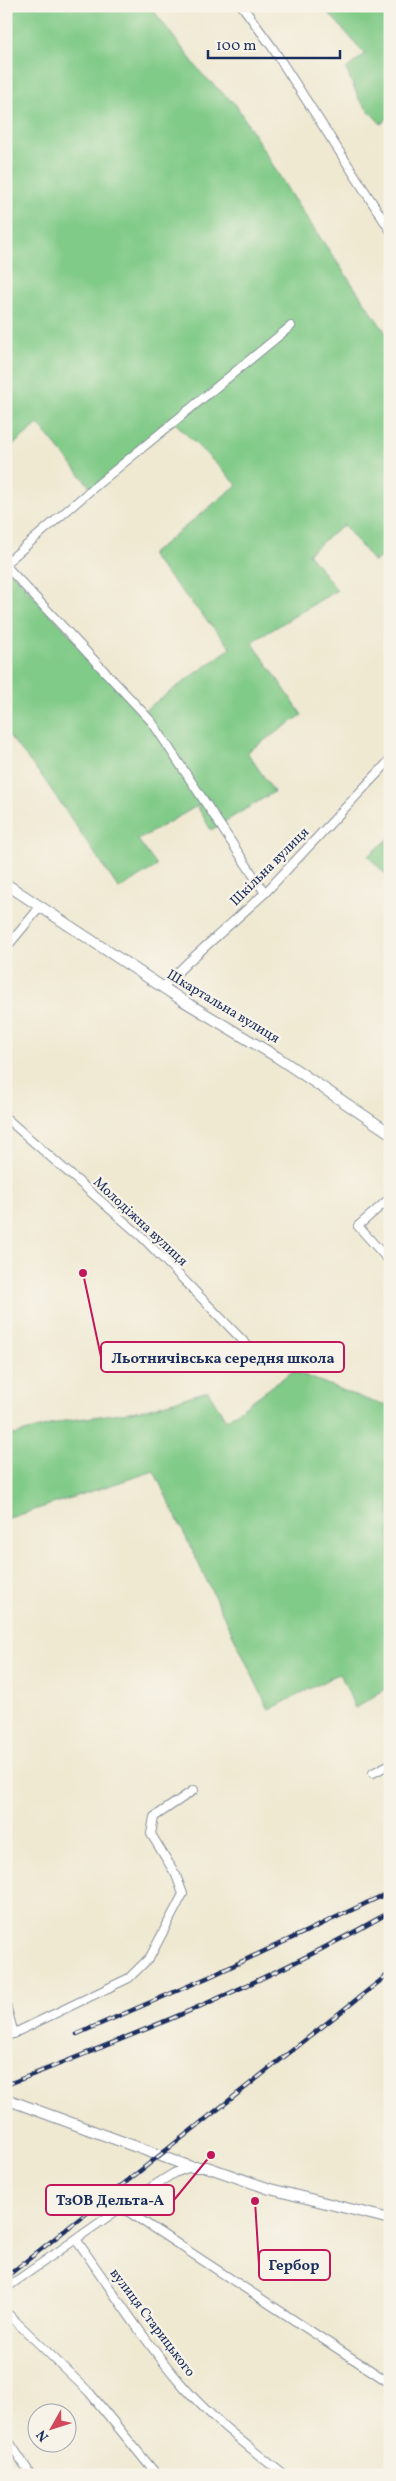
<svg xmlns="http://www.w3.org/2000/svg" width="396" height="2481" font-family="Vollkorn,serif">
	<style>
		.green { fill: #81cb88; stroke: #4e7d73 }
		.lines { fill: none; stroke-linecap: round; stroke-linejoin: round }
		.minor-casing { stroke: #858c98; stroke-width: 10 }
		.tertiary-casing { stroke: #858c98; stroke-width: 12 }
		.minor { stroke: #fff; stroke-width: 8 }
		.tertiary { stroke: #fff; stroke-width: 10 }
		.rail-casing { stroke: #1b2f5e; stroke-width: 4.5 }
		.rail { stroke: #f7f3e8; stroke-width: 2.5; stroke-dasharray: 8; stroke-linecap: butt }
		.labels { text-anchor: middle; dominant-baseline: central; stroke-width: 5; stroke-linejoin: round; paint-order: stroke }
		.street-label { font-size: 14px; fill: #1b2f5e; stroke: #f7f3e8 }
		.leader { fill: none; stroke: #c2185b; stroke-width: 2 }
		.callout-dot { fill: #c2185b; stroke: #f7f3e8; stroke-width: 2 }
		.callout { fill: #f7f3e8; stroke: #c2185b; stroke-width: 2 }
		.callout-label { font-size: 15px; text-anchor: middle; font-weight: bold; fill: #1b2f5e }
	</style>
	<rect width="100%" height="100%" fill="#f7f3e8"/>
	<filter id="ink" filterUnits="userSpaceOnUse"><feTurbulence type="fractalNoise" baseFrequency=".02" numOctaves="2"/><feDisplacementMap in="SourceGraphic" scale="10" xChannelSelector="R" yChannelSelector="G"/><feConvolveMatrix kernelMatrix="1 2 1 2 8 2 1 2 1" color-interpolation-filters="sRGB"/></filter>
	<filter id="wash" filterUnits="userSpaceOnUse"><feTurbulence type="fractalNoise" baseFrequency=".0096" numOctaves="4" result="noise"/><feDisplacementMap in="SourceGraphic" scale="20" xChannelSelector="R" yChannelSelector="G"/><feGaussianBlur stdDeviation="1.12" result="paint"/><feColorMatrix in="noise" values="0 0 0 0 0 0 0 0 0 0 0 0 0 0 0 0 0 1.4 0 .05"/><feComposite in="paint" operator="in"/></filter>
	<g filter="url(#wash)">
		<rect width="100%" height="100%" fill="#efe9d2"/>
		<g class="green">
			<polygon points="6,6 150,6 202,74 236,105 293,198 390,339 390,551 374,562 344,525 308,553 337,590 252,642 302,715 247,752 274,792 211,830 197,806 138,840 157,866 119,889 44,779 6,732 6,566 142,712 231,648 150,555 237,485 175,423 92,489 38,424 6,451"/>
			<polygon points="334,6 390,6 390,116 381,124 360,101 346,69 365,54 327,11"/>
			<polygon points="390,838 390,879 368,856"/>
			<polygon points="293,1371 373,1402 390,1405 390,1686 355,1708 340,1673 269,1710 154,1471 6,1519 6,1429 14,1435 64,1421 143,1410 208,1391 226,1420"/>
		</g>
	</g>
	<g filter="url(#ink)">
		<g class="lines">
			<defs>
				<g id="minor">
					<polyline points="242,6 272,47 390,230"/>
					<polyline points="6,563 92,489 291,326"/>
					<polyline points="6,566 152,722 265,893"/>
					<polyline points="6,948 40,907"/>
					<polyline points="163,987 187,963 265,893 390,760"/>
					<polyline points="6,1118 142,1237 252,1350"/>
					<polyline points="390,1198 358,1226 390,1262"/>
					<polyline points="373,1773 390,1764"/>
					<polyline points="6,2005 14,2034"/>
					<polyline points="6,2037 129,1978 150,1957 183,1894 176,1875 151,1834 154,1817 194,1790"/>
					<polyline points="6,2111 12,2101"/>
					<polyline points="121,2207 390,2383"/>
					<path d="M76,2239C111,2289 144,2341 184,2387C213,2420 249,2447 284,2475"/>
					<polyline points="6,2288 139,2195 174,2173 191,2167"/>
					<polyline points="6,2312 89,2392 157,2475"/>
					<polyline points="6,2437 31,2475"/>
				</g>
				<g id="tertiary">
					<polyline points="6,884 182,1000 277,1057 390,1133"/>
					<polyline points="6,2099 191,2167 207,2167 270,2189 390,2219"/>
				</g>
			</defs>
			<use href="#minor" class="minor-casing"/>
			<use href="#tertiary" class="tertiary-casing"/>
			<use href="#minor" class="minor"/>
			<use href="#tertiary" class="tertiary"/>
			<defs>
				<g id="rail">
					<polyline points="77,2034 209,1977 390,1892"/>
					<path d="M6,2085C137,2034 268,1982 390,1912"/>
					<polyline points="6,2277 390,1973"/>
				</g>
			</defs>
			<use href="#rail" class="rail-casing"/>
			<use href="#rail" class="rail"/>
		</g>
	</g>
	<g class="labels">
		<g class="street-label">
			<text transform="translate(270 867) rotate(-45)">Шкільна вулиця</text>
			<text transform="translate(223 1007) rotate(31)">Шкартальна вулиця</text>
			<text transform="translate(140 1222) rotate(43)">Молодіжна вулиця</text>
			<text transform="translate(152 2323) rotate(53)">вулиця Старицького</text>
		</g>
	</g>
	<path class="leader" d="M83 1273L101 1357M211 2155L174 2200M255 2201L259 2265"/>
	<g class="callout-dot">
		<circle cx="83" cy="1273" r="5"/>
		<circle cx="211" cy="2155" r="5"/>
		<circle cx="255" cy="2201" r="5"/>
	</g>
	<g class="callout">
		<rect x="101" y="1342" width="243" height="30" rx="5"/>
		<rect x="46" y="2185" width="128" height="30" rx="5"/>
		<rect x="259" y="2250" width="71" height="30" rx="5"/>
	</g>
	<g class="callout-label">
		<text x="223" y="1363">Льотничівська середня школа</text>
		<text x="110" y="2205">ТзОВ Дельта-А</text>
		<text x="294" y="2270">Гербор</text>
	</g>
	<rect width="396" height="2481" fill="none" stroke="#f7f3e8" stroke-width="25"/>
	<g transform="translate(52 2428) rotate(231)"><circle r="24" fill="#f7f3e8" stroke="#9fa5b1"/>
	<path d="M0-4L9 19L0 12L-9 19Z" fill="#d1495b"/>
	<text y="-8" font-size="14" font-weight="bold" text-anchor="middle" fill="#1b2f5e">N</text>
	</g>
	<path d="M208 50v8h132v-8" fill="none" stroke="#1b2f5e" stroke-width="2.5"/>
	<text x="216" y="50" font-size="15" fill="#1b2f5e" stroke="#f7f3e8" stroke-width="4" paint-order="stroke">100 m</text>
</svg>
